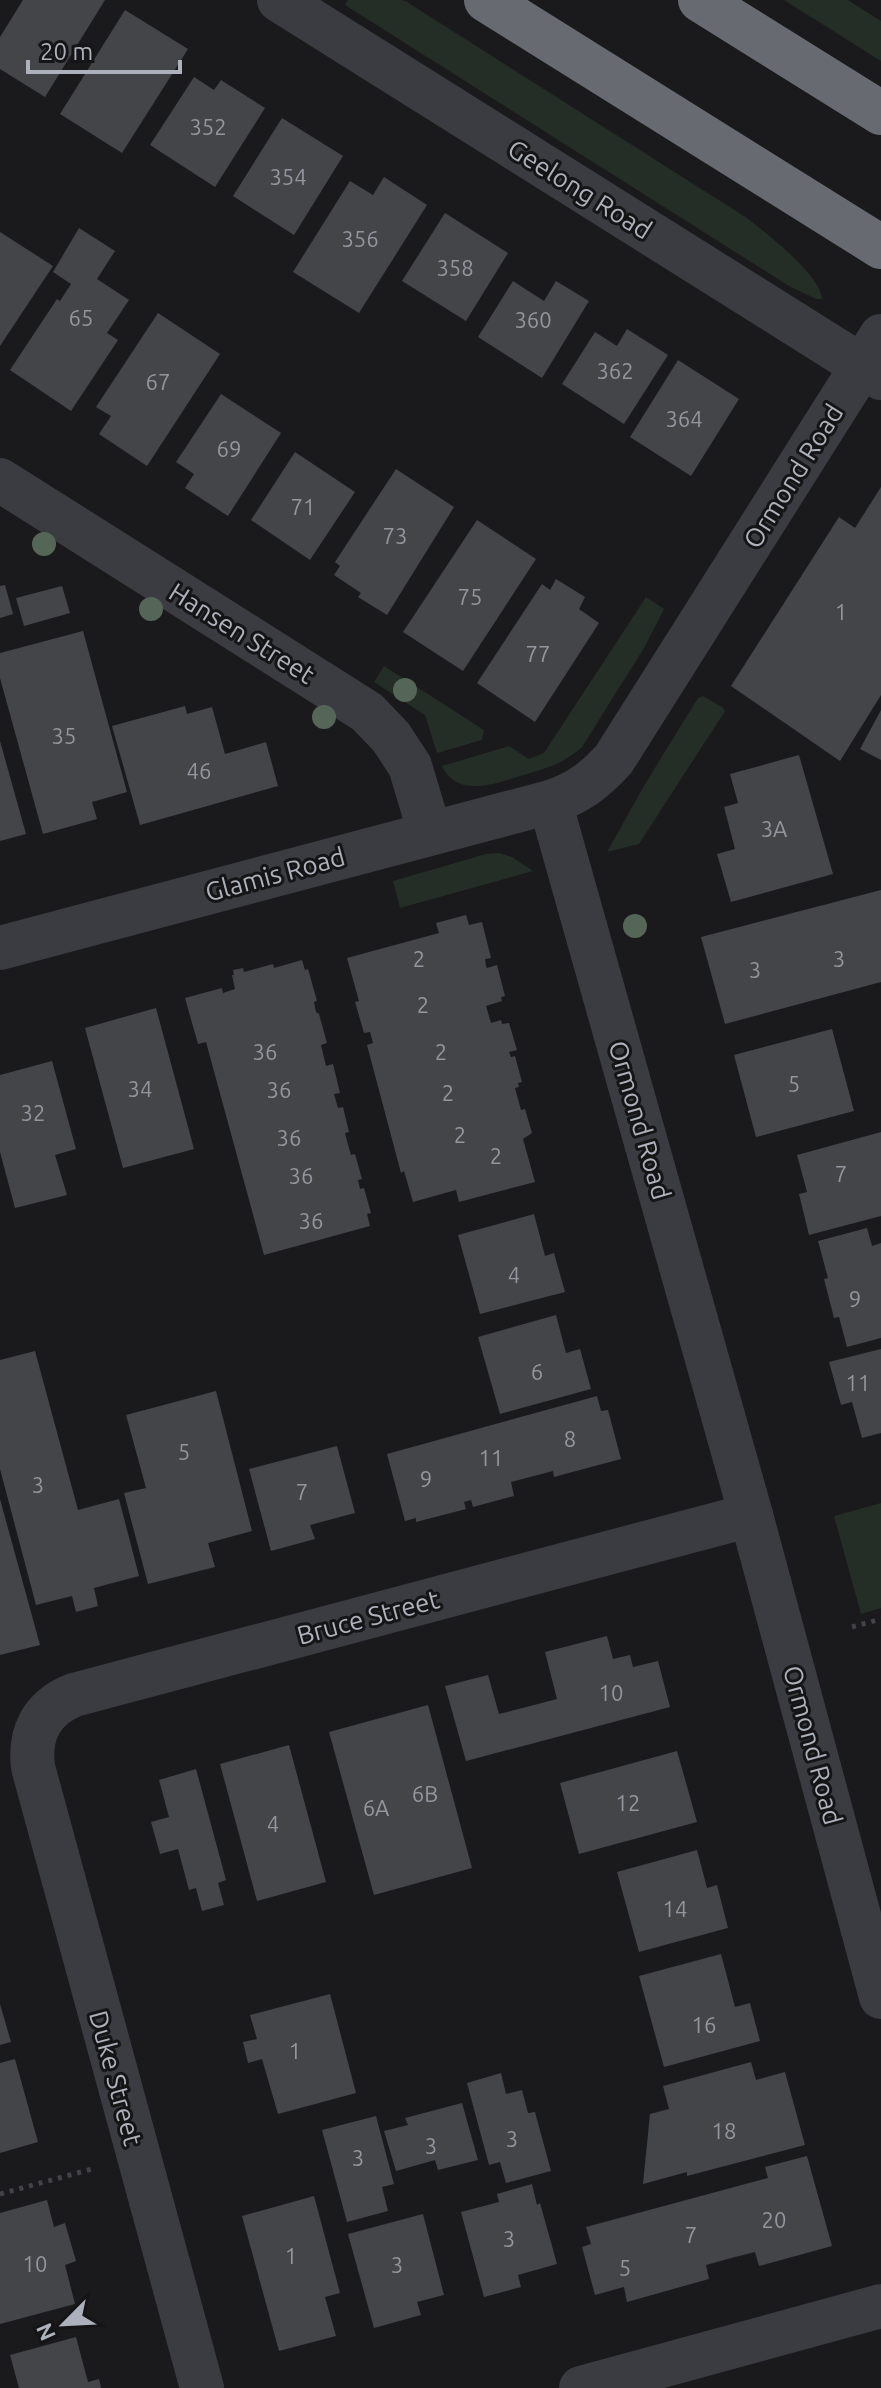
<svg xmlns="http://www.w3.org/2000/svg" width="881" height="2388" font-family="Ubuntu,sans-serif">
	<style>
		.green { fill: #242d26 }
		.building { fill: #444549 }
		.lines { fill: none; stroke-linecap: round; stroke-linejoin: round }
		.path { stroke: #414348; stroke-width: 5; stroke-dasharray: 4 6; stroke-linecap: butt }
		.minor { stroke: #3b3c41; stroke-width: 44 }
		.highway { stroke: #686a72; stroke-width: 44 }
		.tree { fill: #556658 }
		.labels { text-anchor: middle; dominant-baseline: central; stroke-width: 6; stroke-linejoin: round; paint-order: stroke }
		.number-label { font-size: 22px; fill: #93969e }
		.street-label { font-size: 26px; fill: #adb1bb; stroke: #151517 }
	</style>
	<rect width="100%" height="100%" fill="#1a1a1c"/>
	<g class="green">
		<path d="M348,0H401L407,2L747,218C766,233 821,275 822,299H816L789,286L345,5Z"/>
		<polygon points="784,0 848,0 881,21 881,61"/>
		<path d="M646,597L664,609L644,648L582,747C564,764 544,769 520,776C495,784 457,798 442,766L509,746L529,759L544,753Z"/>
		<polygon points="384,666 484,730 482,740 437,753 425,715 374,682"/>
		<polygon points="703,696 722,707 725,711 639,844 607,852 645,784 698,698"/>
		<polygon points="499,853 512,857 533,871 400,908 393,881 486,854"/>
		<polygon points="881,1503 881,1608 861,1614 834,1516"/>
	</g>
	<g class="building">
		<polygon points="23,0 105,0 45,97 0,69 0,37"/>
		<polygon points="125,10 188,49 122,153 60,114"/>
		<polygon points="194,77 214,90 221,80 265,108 215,187 150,145"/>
		<polygon points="282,118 343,156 294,235 233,196"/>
		<polygon points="384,177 427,205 359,313 293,272 350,181 373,195"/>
		<polygon points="445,213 508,253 466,321 402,281"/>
		<polygon points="79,228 115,251 97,279 129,300 107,333 118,340 71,411 10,370 57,299 60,301 71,284 53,272"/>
		<polygon points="0,232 53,266 0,346"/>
		<polygon points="513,281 544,301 556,281 589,301 542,378 478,337"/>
		<polygon points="158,313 220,354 147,466 99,434 111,416 96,407"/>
		<polygon points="627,329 668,355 624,424 562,384 595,332 617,346"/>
		<polygon points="678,360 739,399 691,476 630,437"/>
		<polygon points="221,394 281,433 228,516 185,488 194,474 176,462"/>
		<polygon points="295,452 355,492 310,560 251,520"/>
		<polygon points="396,469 454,507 387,615 358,597 361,593 334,575 340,566 335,562"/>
		<polygon points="881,487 881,695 840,761 731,686 839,517 855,528"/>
		<polygon points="477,520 536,559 463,671 403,632"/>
		<polygon points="556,579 585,597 579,609 599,623 535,722 477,683 542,584 550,590"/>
		<polygon points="5,585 13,614 0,618 0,586"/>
		<polygon points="62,586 70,613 24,626 16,598"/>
		<polygon points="83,631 127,792 92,802 97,819 43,834 0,678 0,653"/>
		<polygon points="185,706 187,714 212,707 225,754 266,742 278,786 140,825 112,726"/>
		<polygon points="881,710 881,760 860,749"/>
		<polygon points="0,741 26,834 0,841"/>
		<polygon points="799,755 833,874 731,902 717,854 735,849 724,807 738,803 730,774"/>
		<polygon points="881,890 881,982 725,1024 701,937"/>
		<polygon points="466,915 469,925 482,922 491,958 485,959 486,966 487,968 497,965 505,996 501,997 502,1001 486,1006 491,1023 501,1020 502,1024 509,1023 517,1050 509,1052 511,1057 515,1056 522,1082 518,1083 519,1087 515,1088 521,1110 525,1109 532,1133 523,1139 535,1182 459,1202 456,1190 413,1202 404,1171 401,1173 367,1045 373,1043 370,1032 364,1033 355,1002 359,1001 347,958 439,933 436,923"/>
		<polygon points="302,960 305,970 308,969 317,1001 314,1002 316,1012 319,1014 327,1043 321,1045 326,1066 333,1064 340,1093 334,1094 338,1108 343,1107 349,1132 345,1133 347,1141 351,1155 355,1154 362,1179 358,1180 360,1189 364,1188 371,1213 367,1214 370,1226 264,1255 206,1042 198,1044 185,998 222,988 223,993 235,989 232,975 234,975 233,970 243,968 244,972 273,964 274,968"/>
		<polygon points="156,1008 194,1149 123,1168 85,1028"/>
		<polygon points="832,1029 854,1111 756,1137 734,1055"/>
		<polygon points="52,1061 76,1149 55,1155 67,1195 15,1208 0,1152 0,1075"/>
		<polygon points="881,1132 881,1216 809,1235 799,1194 807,1192 797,1155"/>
		<polygon points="534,1214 545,1256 554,1253 565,1292 480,1314 458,1235"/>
		<polygon points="867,1228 872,1246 881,1243 881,1338 847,1347 839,1317 834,1318 824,1279 828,1278 818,1241"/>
		<polygon points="556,1315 566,1353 580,1349 591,1389 500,1414 478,1337"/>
		<polygon points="881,1349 881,1433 862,1438 852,1402 841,1405 829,1362"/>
		<polygon points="35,1351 78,1510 119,1499 139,1576 94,1588 98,1606 76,1612 72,1596 36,1605 0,1469 0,1360"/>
		<polygon points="216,1391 252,1531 208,1543 215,1567 148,1584 124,1493 146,1488 126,1415"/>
		<polygon points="597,1396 601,1411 608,1410 621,1459 554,1477 553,1471 511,1482 514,1496 473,1507 471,1500 464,1502 466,1509 416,1522 416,1518 405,1521 387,1454"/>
		<polygon points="337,1446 355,1513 310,1525 315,1539 271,1551 249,1469"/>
		<polygon points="0,1499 40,1645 0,1655"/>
		<polygon points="607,1636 613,1659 630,1655 633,1667 658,1661 670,1707 466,1761 445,1686 488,1675 499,1714 557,1699 545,1652"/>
		<polygon points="428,1705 472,1868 374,1895 329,1732"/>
		<polygon points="289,1745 326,1882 257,1901 220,1764"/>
		<polygon points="677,1751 697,1822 579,1854 560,1783"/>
		<polygon points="196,1769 226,1880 218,1883 224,1905 202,1911 196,1888 189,1890 178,1849 160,1854 151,1822 169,1817 159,1780"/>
		<polygon points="697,1850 707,1888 717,1885 728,1928 639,1952 617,1872"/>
		<polygon points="721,1954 735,2007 750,2003 760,2041 664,2067 639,1976"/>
		<polygon points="330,1994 356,2093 278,2114 262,2059 248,2063 243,2042 257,2039 250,2015"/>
		<polygon points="0,2004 11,2042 0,2045"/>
		<polygon points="15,2059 38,2142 0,2153 0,2063"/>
		<polygon points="751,2062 756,2080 785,2072 805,2145 687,2176 687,2172 643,2184 650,2114 669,2109 663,2086"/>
		<polygon points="501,2073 506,2094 522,2090 528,2113 535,2112 551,2171 506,2183 500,2162 489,2165 467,2083"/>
		<polygon points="462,2103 478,2160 438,2170 435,2160 396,2171 384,2131 408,2125 405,2118"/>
		<polygon points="376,2116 394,2184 382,2187 388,2211 347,2222 322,2130"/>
		<polygon points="807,2156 832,2246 759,2266 755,2252 735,2257 706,2265 709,2279 627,2302 624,2287 595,2295 582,2247 591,2244 586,2227 768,2178 765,2167"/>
		<polygon points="532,2184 537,2205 540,2203 557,2264 518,2275 521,2287 484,2297 461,2212 499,2202 497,2194"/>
		<polygon points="314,2196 340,2293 325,2297 336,2336 279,2351 242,2216"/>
		<polygon points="47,2200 54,2227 65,2223 76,2261 65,2265 75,2304 0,2324 0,2213"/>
		<polygon points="423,2214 444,2295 417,2302 421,2315 374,2328 348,2234"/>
		<polygon points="76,2337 88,2382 99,2379 101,2388 19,2388 10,2355"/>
	</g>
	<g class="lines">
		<g class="path">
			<polyline points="852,1627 881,1619"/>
			<polyline points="0,2194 92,2169"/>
		</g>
		<g class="minor">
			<polyline points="279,0 881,378"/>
			<path d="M881,336L614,759C595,780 577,794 550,802L751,1515L881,1997"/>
			<polyline points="0,480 367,712 391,737 410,766 430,833"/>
			<polyline points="0,948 550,802"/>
			<path d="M202,2388L33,1767C29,1734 41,1708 74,1695L751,1515"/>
			<polyline points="581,2388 881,2306"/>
		</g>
		<g class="highway">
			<polyline points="486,0 881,247"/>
			<polyline points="700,0 881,113"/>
		</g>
	</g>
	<g class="tree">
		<circle cx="44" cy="544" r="12"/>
		<circle cx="151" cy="609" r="12"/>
		<circle cx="405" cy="690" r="12"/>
		<circle cx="324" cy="717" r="12"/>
		<circle cx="635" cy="926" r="12"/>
	</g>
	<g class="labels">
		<g class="number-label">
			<text x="208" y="126">352</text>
			<text x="288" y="176">354</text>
			<text x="360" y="238">356</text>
			<text x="455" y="267">358</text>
			<text x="81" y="317">65</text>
			<text x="533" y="319">360</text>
			<text x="615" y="370">362</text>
			<text x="158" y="381">67</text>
			<text x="684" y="418">364</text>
			<text x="229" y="448">69</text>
			<text x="303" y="506">71</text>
			<text x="395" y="535">73</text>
			<text x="470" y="596">75</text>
			<text x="841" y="611">1</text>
			<text x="538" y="653">77</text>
			<text x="64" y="735">35</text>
			<text x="199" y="770">46</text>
			<text x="774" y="828">3A</text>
			<text x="419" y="958">2</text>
			<text x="839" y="958">3</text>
			<text x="755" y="969">3</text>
			<text x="423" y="1004">2</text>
			<text x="265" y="1051">36</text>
			<text x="441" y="1051">2</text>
			<text x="794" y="1083">5</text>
			<text x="140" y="1088">34</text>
			<text x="279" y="1089">36</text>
			<text x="448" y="1092">2</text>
			<text x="33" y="1112">32</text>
			<text x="460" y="1134">2</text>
			<text x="289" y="1137">36</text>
			<text x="496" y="1155">2</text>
			<text x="841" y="1173">7</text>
			<text x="301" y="1175">36</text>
			<text x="311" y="1220">36</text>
			<text x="514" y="1274">4</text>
			<text x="855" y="1298">9</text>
			<text x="537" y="1371">6</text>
			<text x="858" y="1382">11</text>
			<text x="570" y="1438">8</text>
			<text x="184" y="1451">5</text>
			<text x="491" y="1457">11</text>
			<text x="426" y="1478">9</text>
			<text x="38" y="1484">3</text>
			<text x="302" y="1491">7</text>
			<text x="611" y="1692">10</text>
			<text x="425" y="1793">6B</text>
			<text x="628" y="1802">12</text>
			<text x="376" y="1807">6A</text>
			<text x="273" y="1823">4</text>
			<text x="675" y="1908">14</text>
			<text x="704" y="2024">16</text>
			<text x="295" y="2050">1</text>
			<text x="724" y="2130">18</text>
			<text x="512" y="2138">3</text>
			<text x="431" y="2145">3</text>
			<text x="358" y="2157">3</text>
			<text x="774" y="2219">20</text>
			<text x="691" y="2234">7</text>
			<text x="509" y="2238">3</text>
			<text x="291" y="2255">1</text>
			<text x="35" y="2263">10</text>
			<text x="397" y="2264">3</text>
			<text x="625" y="2267">5</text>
		</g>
		<g class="street-label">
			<text transform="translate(580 189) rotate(32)">Geelong Road</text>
			<text transform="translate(793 476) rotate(-58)">Ormond Road</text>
			<text transform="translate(242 633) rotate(32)">Hansen Street</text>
			<text transform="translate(275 874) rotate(-15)">Glamis Road</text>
			<text transform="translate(640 1120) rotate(74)">Ormond Road</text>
			<text transform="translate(368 1617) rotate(-15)">Bruce Street</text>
			<text transform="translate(813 1745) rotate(75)">Ormond Road</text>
			<text transform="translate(116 2078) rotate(75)">Duke Street</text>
		</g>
	</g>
	<g transform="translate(64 2324) rotate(246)" stroke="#151517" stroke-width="6" paint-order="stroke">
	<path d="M0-6L14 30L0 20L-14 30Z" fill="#adb1bb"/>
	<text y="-12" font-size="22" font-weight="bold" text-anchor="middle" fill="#adb1bb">N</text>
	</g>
	<path d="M28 60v12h152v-12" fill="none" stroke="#adb1bb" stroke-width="4"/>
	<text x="40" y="60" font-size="24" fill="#adb1bb" stroke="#151517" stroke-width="6" paint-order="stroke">20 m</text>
</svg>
